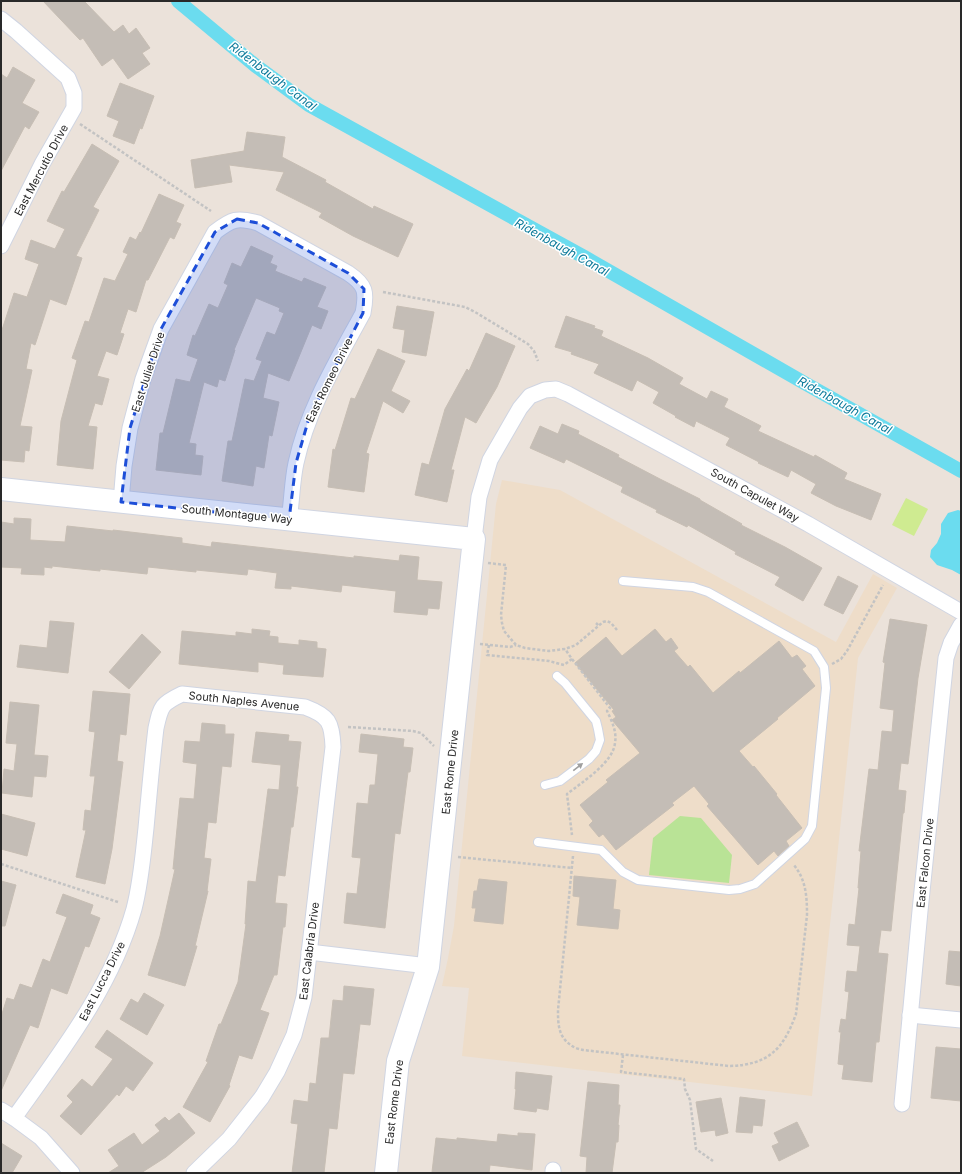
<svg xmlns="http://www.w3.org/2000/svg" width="962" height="1174" font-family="Inter,sans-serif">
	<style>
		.education { fill: #eeddc9 }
		.green { fill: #b9e396 }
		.pitch { fill: #cfeb91 }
		.water { fill: #6bdcef }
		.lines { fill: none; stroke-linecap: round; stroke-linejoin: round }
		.canal { stroke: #6bdcef; stroke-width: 14 }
		.building { fill: #c4bdb6; stroke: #c7beb4 }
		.lane-casing { stroke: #d0d5e2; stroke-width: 10 }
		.street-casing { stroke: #d0d5e2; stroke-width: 17 }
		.secondary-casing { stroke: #d0d5e2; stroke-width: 24 }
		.path { stroke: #c3c3c3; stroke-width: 2.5; stroke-dasharray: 3 2; stroke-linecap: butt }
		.lane { stroke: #fff; stroke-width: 8 }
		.street { stroke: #fff; stroke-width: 15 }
		.secondary { stroke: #fff; stroke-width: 22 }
		.oneway { fill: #9f9f9f }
		.marked { fill: #1d4ed8; fill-opacity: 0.2; stroke: #1d4ed8; stroke-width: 3; stroke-dasharray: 8 5; stroke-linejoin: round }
		.labels { text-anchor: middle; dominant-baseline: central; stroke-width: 3; stroke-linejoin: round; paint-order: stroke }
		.street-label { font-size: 11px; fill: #292929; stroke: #fff }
		.water-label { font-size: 12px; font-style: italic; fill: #0c7a9a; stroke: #fff }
	</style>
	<rect width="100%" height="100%" fill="#ebe2da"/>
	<polygon class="education" points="502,480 560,490 836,642 873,574 897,588 858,658 812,1096 462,1056 469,988 442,986 448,958 454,926 496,504"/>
	<polygon class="green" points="680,816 701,818 732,855 729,883 649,875 653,838"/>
	<polygon class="pitch" points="906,498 928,509 914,536 892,525"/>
	<polygon class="water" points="958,510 961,511 961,575 952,570 937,565 930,557 931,550 937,543 941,534 941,524 948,513"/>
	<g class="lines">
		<polyline class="canal" points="178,1 256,66 309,105 586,258 808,385 961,471"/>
	</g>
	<g class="building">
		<polygon points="43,1 84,1 114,32 123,25 129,34 136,28 150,48 142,53 150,64 128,79 113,58 102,66 83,38 80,40"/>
		<polygon points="13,67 35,80 22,103 39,112 29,129 25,126 1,171 1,74 7,78"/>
		<polygon points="120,83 154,96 142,129 140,128 134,144 113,136 119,121 107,116"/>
		<polygon points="247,132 285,137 282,157 326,180 325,182 373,209 374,206 413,224 398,257 353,236 319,217 322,213 276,190 284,172 229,165 232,182 195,188 191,160 244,151"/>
		<polygon points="92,144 119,161 93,207 99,210 76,256 82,258 66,305 50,299 35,345 31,343 26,369 32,370 20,426 32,427 29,451 25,450 24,462 1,460 1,333 14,293 27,297 39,264 25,259 31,240 55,249 65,229 47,221 62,191 64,192"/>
		<polygon points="159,194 184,205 176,222 181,224 174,239 170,237 148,280 146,280 136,312 128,309 120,333 124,334 117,355 106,351 97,376 109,379 102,405 95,403 88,426 97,427 93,469 57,465 61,421 77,360 72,358 85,321 89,322 104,278 115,281 128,254 123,252 130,237 136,240 140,232 141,233"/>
		<polygon points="251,246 273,256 270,263 277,266 275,271 302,282 304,278 326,287 317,307 328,311 321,329 312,325 289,381 268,373 263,398 279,402 272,436 269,435 264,468 256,466 253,486 222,481 228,441 232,441 245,379 254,381 262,361 256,359 267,332 275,335 284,313 279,311 280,308 256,298 234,350 235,350 225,381 219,379 217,387 204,382 189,443 196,444 195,455 203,456 201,475 156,470 160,433 163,433 176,379 190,382 198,359 187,355 193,335 195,336 209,304 218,308 228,285 224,283 232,263 241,267"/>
		<polygon points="397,306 434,312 426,356 402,352 405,330 393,328"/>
		<polygon points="566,316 595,326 594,328 603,331 601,336 648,358 683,378 679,384 707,399 711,391 728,399 724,407 761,426 758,431 814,457 815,455 847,473 844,479 881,494 871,520 836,506 811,493 816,484 791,470 788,477 758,463 759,462 726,445 730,438 696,421 694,427 675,417 676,416 653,403 659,392 637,380 632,391 594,373 599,364 571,354 572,352 555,347"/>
		<polygon points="486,333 515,346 497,387 476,423 465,417 451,470 454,470 447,502 415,495 422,463 429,465 445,409 467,369 469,371"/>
		<polygon points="378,349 405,361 391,391 410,401 403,413 383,401 366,453 369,454 364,492 328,487 333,449 335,450 351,398 355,399"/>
		<polygon points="562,424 579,431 578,434 619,455 618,457 660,479 700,499 700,500 742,524 741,525 785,547 822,568 803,601 775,585 780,577 735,554 736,552 688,525 687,527 656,512 657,510 621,492 623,487 566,459 564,463 530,448 540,426 558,434"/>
		<polygon points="14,518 31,519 30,540 65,542 67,526 113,531 113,530 182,538 182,543 211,547 212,542 354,558 354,556 399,561 400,555 419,557 417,580 442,582 439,609 428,608 427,615 394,612 396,591 342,585 341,592 291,586 291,589 275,588 277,573 248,569 247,575 196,570 196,572 148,567 147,574 100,569 100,571 52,566 52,568 44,567 44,575 21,574 22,568 1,567 1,522 14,524"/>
		<polygon points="838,576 858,586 843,614 824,605"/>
		<polygon points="890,619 927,625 918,678 908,764 901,763 898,790 906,791 904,813 903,813 891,931 881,930 878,953 888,954 879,1042 876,1042 872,1082 842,1079 844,1065 838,1064 841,1032 839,1032 841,1019 846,1020 849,992 845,991 847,971 857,972 860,946 847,945 849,924 855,925 859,888 858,888 861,851 859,851 869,769 878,770 882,731 892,732 894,710 880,708 885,663 883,662"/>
		<polygon points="50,621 74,623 68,673 17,667 20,645 47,648"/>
		<polygon points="252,629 270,631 269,636 278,637 278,643 299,645 299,640 317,642 317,648 326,649 323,677 283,674 284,665 258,662 258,672 179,664 182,631 236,636 236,632 252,634"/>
		<polygon points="655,629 666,642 671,638 678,648 674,651 688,667 690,665 713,693 739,671 740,673 779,641 792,658 797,655 806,666 802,669 815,686 777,718 778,719 739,751 753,767 754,766 777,794 776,795 802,828 786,841 789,846 778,856 774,851 758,865 707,806 709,804 694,786 672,803 674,805 616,850 603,834 599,837 589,825 593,821 580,805 608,782 606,780 640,753 612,720 616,717 612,711 614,710 575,663 606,637 622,656"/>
		<polygon points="142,634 161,652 129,689 109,672"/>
		<polygon points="93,691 130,694 126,735 120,734 117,761 123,762 120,787 112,849 105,884 76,877 86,830 83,830 85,810 91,811 95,776 90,776 95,732 89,731"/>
		<polygon points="10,702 39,705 34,755 48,756 46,777 34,776 32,797 2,793 4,769 14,771 17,744 6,743"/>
		<polygon points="202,723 225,725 225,734 234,734 231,767 222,766 216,823 208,822 204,858 211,859 207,891 208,891 195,946 197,946 185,986 148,975 160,936 175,869 173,869 180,798 194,799 197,764 183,762 185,741 200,742"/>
		<polygon points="256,732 289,735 288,741 301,742 296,787 298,787 293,827 291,827 285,876 278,875 275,903 287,904 285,927 283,927 277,975 274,975 260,1010 269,1013 252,1059 239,1055 229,1085 230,1086 210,1122 183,1107 208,1062 206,1061 219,1024 221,1024 238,982 246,924 245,924 248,881 256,882 268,789 279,790 281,765 252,762"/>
		<polygon points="361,734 404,739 403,747 413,748 410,772 408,772 400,834 395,833 385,928 344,923 347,893 357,894 361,858 352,857 357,803 368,804 370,785 375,785 378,754 359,752"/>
		<polygon points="1,814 35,823 27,856 1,849"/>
		<polygon points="574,876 616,880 613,909 620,910 618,929 577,925 580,897 573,896"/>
		<polygon points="479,879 507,882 503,924 474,921 476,908 472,908 474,891 477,891"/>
		<polygon points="1,881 16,885 5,926 1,926"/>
		<polygon points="63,894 93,905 90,914 100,918 89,947 85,946 67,994 51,988 38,1028 30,1025 1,1091 1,1017 7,998 14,1000 20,984 32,988 43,959 50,962 67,917 56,913"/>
		<polygon points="949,951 961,952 961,986 946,984"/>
		<polygon points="344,986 374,989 370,1025 360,1024 354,1074 343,1073 337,1129 329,1128 324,1173 292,1173 298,1124 291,1123 294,1100 308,1102 310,1083 316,1084 321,1038 329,1038 333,1000 343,1001"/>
		<polygon points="144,993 164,1005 147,1035 120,1019 131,999 138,1003"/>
		<polygon points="107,1030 153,1063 133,1091 126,1086 119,1096 117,1094 81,1135 60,1116 73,1102 67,1096 82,1079 92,1087 113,1059 95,1047"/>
		<polygon points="936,1047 961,1049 961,1101 931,1098"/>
		<polygon points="516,1072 552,1076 548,1110 537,1108 536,1112 514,1109 516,1089 515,1089"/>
		<polygon points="588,1082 619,1085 618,1105 620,1105 618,1125 619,1125 618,1142 616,1142 612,1173 586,1173 587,1157 580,1156"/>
		<polygon points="740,1097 765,1100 762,1126 753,1125 752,1133 736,1132"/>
		<polygon points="721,1098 728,1133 716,1136 715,1130 701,1132 696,1102"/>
		<polygon points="179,1113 195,1133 166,1157 141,1173 108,1173 119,1166 108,1150 134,1133 142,1145 160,1131 155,1125 165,1117 169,1121"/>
		<polygon points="797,1122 809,1146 779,1161 772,1146 779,1143 774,1133"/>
		<polygon points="518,1133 535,1134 532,1170 490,1165 489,1173 432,1172 436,1138 457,1140 457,1138 497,1142 498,1134 518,1136"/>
		<polygon points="1,1143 22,1156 12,1173 1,1173"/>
	</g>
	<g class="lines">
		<defs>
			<g id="lane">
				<polyline points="545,785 560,781 589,759 596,751 600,740 598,729 596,721 565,683 557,676"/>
				<polyline points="538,842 601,850 623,872 638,880 729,890 740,889 755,884 805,839 812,826 826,688 824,667 814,651 708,592 693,587 623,581"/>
			</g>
			<g id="street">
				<polyline points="1,19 16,31 68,78 74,93 74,108 42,164 1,246"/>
				<path d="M121,502L124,466L130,428L143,379L161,329L215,232C232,219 237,217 258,223L348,273C366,285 367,292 363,313C337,361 308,408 296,463C292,481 292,501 289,520"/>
				<polyline points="474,539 479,497 490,460 520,408 530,396 545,390 556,389 568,394 808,524 961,612"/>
				<polyline points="309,952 428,966"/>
				<polyline points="910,1015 961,1020"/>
				<polyline points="902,1104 920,911 946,658 951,643 961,625"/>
				<polyline points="1,1110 14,1118 41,1138 72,1173"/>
				<path d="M14,1118C61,1052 112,987 134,909C141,882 143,855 146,828C149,795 152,761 156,728C161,706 161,704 182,694L305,707C329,716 332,722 333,747L304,997L294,1035L277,1072L262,1097L229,1139L194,1173"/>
				<polyline points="553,1170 553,1173"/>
			</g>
			<polyline id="secondary" points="1,489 474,539 428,967 398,1061 386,1173"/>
		</defs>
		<use href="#lane" class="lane-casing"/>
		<use href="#street" class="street-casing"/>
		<use href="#secondary" class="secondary-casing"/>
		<g class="path">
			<polyline points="80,124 211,211"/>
			<polyline points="383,292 465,307 475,312 528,344 534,351 538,361"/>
			<polyline points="488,563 506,565 501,615 502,623 504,631 516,645 525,648 549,651 565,649 576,645 603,622 607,621 611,623 617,630"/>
			<polyline points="596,623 599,626"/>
			<polyline points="480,644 510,647 516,645"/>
			<polyline points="489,645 487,655 549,661 564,665 572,659 565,649"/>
			<path d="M572,659L610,708L607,711C612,721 617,732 615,743C613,763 582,782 567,794L572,835"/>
			<polyline points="832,664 841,659 847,651 883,585"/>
			<polyline points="348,727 413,731 421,733 434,746"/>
			<path d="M573,856L558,1010C558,1023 558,1037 571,1045C574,1048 579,1049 583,1050L729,1066C768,1065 783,1050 796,1014L807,915C807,896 806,879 793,864"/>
			<polyline points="458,857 572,868"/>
			<polyline points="1,864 118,902"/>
			<polyline points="623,1055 621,1072 684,1079 685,1089 690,1100 696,1149 713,1161"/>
		</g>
		<use href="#lane" class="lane"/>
		<use href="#street" class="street"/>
		<use href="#secondary" class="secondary"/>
	</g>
	<defs><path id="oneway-solid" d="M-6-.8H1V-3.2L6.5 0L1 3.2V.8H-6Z"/></defs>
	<use class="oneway" href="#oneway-solid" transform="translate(578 767) rotate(-38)"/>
	<path class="marked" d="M237,219L258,223L348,273L364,289L363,313L309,418L296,463L289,520L121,502L130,428L161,329L215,232Z"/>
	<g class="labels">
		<g class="street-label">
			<text transform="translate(41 170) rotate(-62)">East Mercutio Drive</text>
			<text transform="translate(148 372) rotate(-72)">East Juliet Drive</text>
			<text transform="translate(329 380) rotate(-64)">East Romeo Drive</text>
			<text transform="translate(755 495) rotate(29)">South Capulet Way</text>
			<text transform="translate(237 514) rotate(6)">South Montague Way</text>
			<text transform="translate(244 701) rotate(6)">South Naples Avenue</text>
			<text transform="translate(450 772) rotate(-84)">East Rome Drive</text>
			<text transform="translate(925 863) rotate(-84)">East Falcon Drive</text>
			<text transform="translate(309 951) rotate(-83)">East Calabria Drive</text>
			<text transform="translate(102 981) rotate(-63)">East Lucca Drive</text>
			<text transform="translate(394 1102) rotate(-83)">East Rome Drive</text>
		</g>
		<g class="water-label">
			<text transform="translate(273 76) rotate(37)">Ridenbaugh Canal</text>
			<text transform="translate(562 247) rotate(29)">Ridenbaugh Canal</text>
			<text transform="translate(845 405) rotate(29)">Ridenbaugh Canal</text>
		</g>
	</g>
	<rect width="962" height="1174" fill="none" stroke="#292929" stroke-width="4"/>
</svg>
